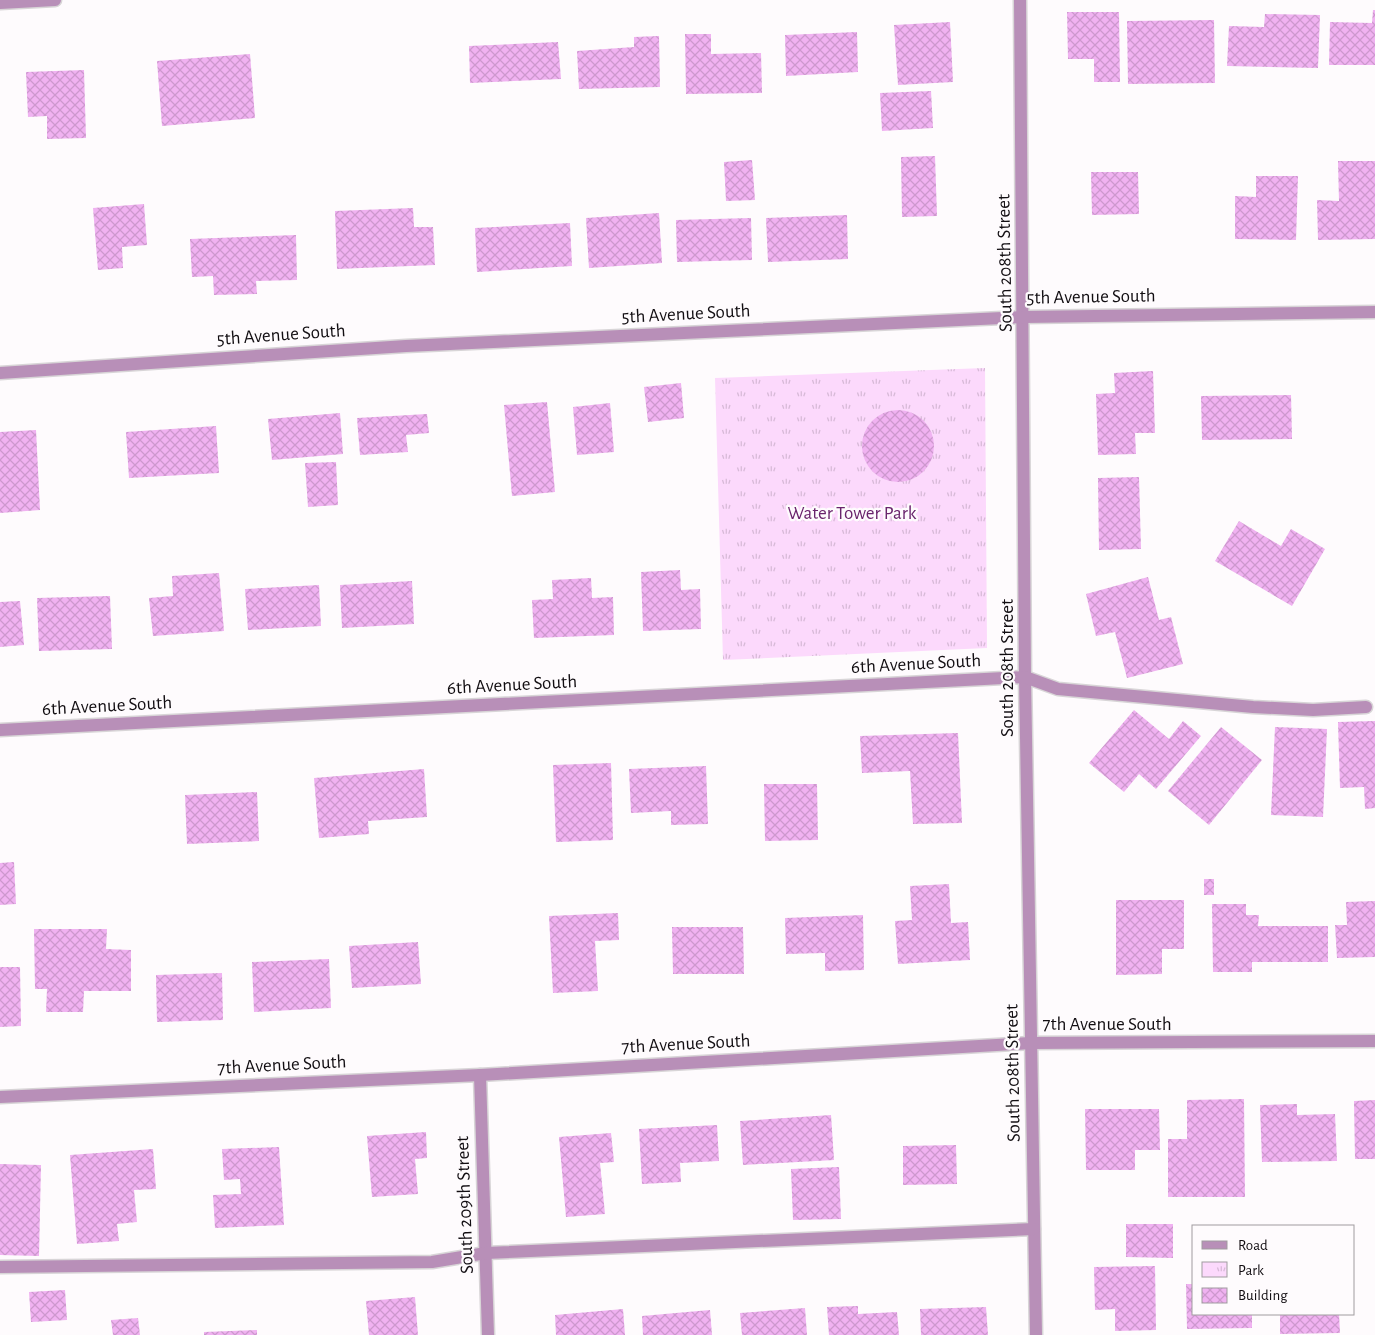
<svg xmlns="http://www.w3.org/2000/svg" width="1375" height="1335" font-family="'Alegreya Sans',sans-serif">
	<style>
		.park { fill: url(#park-tufts) }
		.building { fill: url(#building-cross-hatch) }
		.lines { fill: none; stroke-linecap: round; stroke-linejoin: round }
		.minor-casing { stroke: #d8d5d7; stroke-width: 15 }
		.minor { stroke: #b88fb8; stroke-width: 12 }
		.labels { text-anchor: middle; dominant-baseline: central; stroke-width: 4.5; stroke-linejoin: round; paint-order: stroke }
		.street-label { font-size: 19px; fill: #120e12; stroke: #fefbfd }
		.park-label { font-size: 19px; fill: #69236c; stroke: #fefbfd }
	</style>
	<defs>
		<pattern id="park-tufts" width="24" height="20" patternUnits="userSpaceOnUse" patternTransform="scale(1.25)"><rect width="24" height="20" fill="#fcd9fc"/><path d="M3 7l-1-3M5 7V3M7 7l1-3M15 17l-1-3M17 17v-4M19 17l1-3" fill="none" stroke="#d7b9d7"/></pattern>
		<pattern id="building-cross-hatch" width="8" height="8" patternUnits="userSpaceOnUse" patternTransform="scale(1.25)"><rect width="8" height="8" fill="#f0b2f1"/><path d="M0 0l8 8M0 8l8-8" fill="none" stroke="#cd98ce"/></pattern>
	</defs>
	<rect width="100%" height="100%" fill="#fefbfd"/>
	<polygon class="park" points="985,368 987,648 723,660 715,378"/>
	<g class="building">
		<polygon points="1373,10 1375,10 1375,65 1329,65 1330,22 1372,23"/>
		<polygon points="1067,12 1119,12 1120,82 1094,82 1094,59 1068,59"/>
		<polygon points="1265,14 1320,15 1318,68 1227,66 1229,26 1264,27"/>
		<polygon points="1214,20 1215,83 1128,84 1127,21"/>
		<polygon points="950,22 953,82 898,85 894,25"/>
		<polygon points="857,32 858,72 786,76 785,35"/>
		<polygon points="685,34 711,34 711,54 761,53 762,93 686,94"/>
		<polygon points="659,36 660,87 579,89 577,51 634,47 634,37"/>
		<polygon points="558,42 561,79 470,83 469,46"/>
		<polygon points="250,54 255,118 162,126 157,61"/>
		<polygon points="84,70 86,138 47,139 47,116 28,117 26,72"/>
		<polygon points="931,91 933,128 882,131 880,93"/>
		<polygon points="935,156 937,216 902,217 901,157"/>
		<polygon points="752,160 755,200 726,201 724,162"/>
		<polygon points="1338,161 1375,161 1375,239 1318,240 1317,200 1339,201"/>
		<polygon points="1091,172 1138,172 1139,214 1092,215"/>
		<polygon points="1256,176 1298,176 1296,240 1235,239 1235,196 1256,197"/>
		<polygon points="144,204 147,245 122,247 123,268 98,270 93,208"/>
		<polygon points="413,208 414,227 433,227 435,265 337,269 335,211"/>
		<polygon points="659,213 662,263 589,268 586,218"/>
		<polygon points="847,215 848,259 768,262 766,218"/>
		<polygon points="751,218 752,260 677,262 676,220"/>
		<polygon points="570,223 572,266 477,272 475,228"/>
		<polygon points="296,235 297,280 256,281 257,294 214,295 213,276 192,277 190,239"/>
		<polygon points="1153,371 1155,433 1135,433 1136,454 1098,455 1096,394 1115,393 1114,373"/>
		<polygon points="681,383 684,418 648,422 644,387"/>
		<polygon points="1291,395 1292,439 1202,440 1201,396"/>
		<polygon points="547,402 555,492 512,496 504,405"/>
		<polygon points="610,403 614,452 577,455 573,407"/>
		<circle cx="898" cy="446" r="36"/>
		<polygon points="340,413 343,454 272,460 268,419"/>
		<polygon points="427,414 429,433 406,435 408,452 360,455 357,418"/>
		<polygon points="216,426 219,473 129,478 126,432"/>
		<polygon points="36,430 40,510 0,513 0,432"/>
		<polygon points="336,462 338,505 308,507 305,463"/>
		<polygon points="1139,477 1141,549 1099,550 1098,478"/>
		<polygon points="1239,521 1281,546 1291,529 1325,549 1292,606 1215,561"/>
		<polygon points="680,570 681,590 700,589 701,629 643,631 641,572"/>
		<polygon points="219,573 224,631 153,636 149,598 173,596 172,576"/>
		<polygon points="1148,577 1159,620 1171,617 1183,664 1127,678 1115,632 1096,636 1086,594"/>
		<polygon points="591,578 592,598 613,597 614,635 534,638 532,600 553,599 552,580"/>
		<polygon points="412,581 414,624 342,628 340,585"/>
		<polygon points="319,585 321,626 248,630 245,589"/>
		<polygon points="110,596 112,649 39,651 37,598"/>
		<polygon points="20,601 24,645 0,647 0,602"/>
		<polygon points="1134,710 1169,739 1183,721 1201,736 1156,789 1139,774 1124,792 1089,763"/>
		<polygon points="1375,721 1375,808 1365,809 1364,787 1340,788 1338,722"/>
		<polygon points="1221,727 1262,760 1209,825 1168,791"/>
		<polygon points="1275,727 1327,729 1323,817 1271,815"/>
		<polygon points="958,733 962,823 913,824 910,771 862,773 860,736"/>
		<polygon points="611,763 613,840 556,842 553,765"/>
		<polygon points="706,766 708,824 671,825 671,811 631,813 629,769"/>
		<polygon points="424,769 427,817 368,821 369,834 319,838 314,778"/>
		<polygon points="764,784 817,784 818,840 765,841"/>
		<polygon points="257,792 259,841 187,844 185,795"/>
		<polygon points="14,862 16,904 0,905 0,863"/>
		<rect x="1204" y="879" width="10" height="16"/>
		<polygon points="949,884 951,923 968,922 970,960 898,964 895,921 912,920 910,886"/>
		<polygon points="1116,900 1184,900 1184,949 1162,949 1162,974 1116,975"/>
		<polygon points="1375,901 1375,957 1337,958 1335,925 1347,925 1346,902"/>
		<polygon points="1212,904 1246,904 1246,915 1259,915 1258,926 1328,926 1328,962 1252,962 1252,972 1213,972"/>
		<polygon points="618,913 619,940 595,941 598,991 553,993 549,916"/>
		<polygon points="863,915 864,970 825,971 825,953 786,954 785,918"/>
		<polygon points="672,927 743,927 744,974 673,974"/>
		<polygon points="34,929 107,929 106,949 131,950 131,991 84,991 83,1012 46,1012 47,989 35,989"/>
		<polygon points="418,942 421,984 352,988 349,946"/>
		<polygon points="329,959 331,1008 254,1012 252,962"/>
		<polygon points="0,967 20,967 21,1026 0,1027"/>
		<polygon points="222,973 223,1020 157,1022 156,975"/>
		<polygon points="1244,1099 1245,1197 1168,1197 1168,1139 1187,1139 1187,1100"/>
		<polygon points="1375,1100 1375,1159 1355,1159 1354,1101"/>
		<polygon points="1297,1104 1297,1115 1335,1114 1337,1161 1262,1162 1260,1105"/>
		<polygon points="1085,1109 1159,1109 1160,1150 1135,1150 1135,1170 1086,1170"/>
		<polygon points="831,1115 834,1160 743,1165 740,1121"/>
		<polygon points="717,1125 719,1161 680,1163 681,1182 642,1184 639,1129"/>
		<polygon points="426,1132 427,1158 415,1159 418,1194 372,1197 367,1136"/>
		<polygon points="611,1133 614,1162 600,1163 605,1214 566,1217 559,1137"/>
		<polygon points="956,1145 957,1184 903,1185 903,1146"/>
		<polygon points="279,1147 284,1225 215,1228 213,1195 241,1194 240,1179 224,1180 222,1149"/>
		<polygon points="153,1149 156,1189 134,1190 137,1222 117,1224 119,1241 77,1244 70,1155"/>
		<polygon points="0,1164 41,1165 39,1256 0,1255"/>
		<polygon points="839,1167 841,1219 793,1220 791,1169"/>
		<polygon points="1126,1224 1173,1224 1173,1258 1126,1257"/>
		<polygon points="1155,1266 1156,1330 1115,1331 1115,1309 1095,1310 1094,1267"/>
		<polygon points="1186,1284 1194,1284 1194,1314 1252,1314 1252,1328 1187,1329"/>
		<polygon points="65,1290 67,1320 31,1322 29,1292"/>
		<polygon points="415,1297 418,1335 369,1335 366,1301"/>
		<polygon points="858,1306 858,1314 897,1312 899,1335 829,1335 827,1307"/>
		<polygon points="986,1307 988,1335 921,1335 920,1309"/>
		<polygon points="805,1308 807,1335 742,1335 740,1313"/>
		<polygon points="623,1309 625,1335 556,1335 555,1315"/>
		<polygon points="710,1310 712,1335 643,1335 642,1316"/>
		<polygon points="1280,1314 1339,1314 1340,1333 1280,1334"/>
		<polygon points="138,1318 140,1335 113,1335 111,1320"/>
		<polygon points="257,1330 257,1335 204,1335 204,1332"/>
	</g>
	<g class="lines">
		<defs>
			<g id="minor">
				<polyline points="1020,0 1025,677 1036,1335"/>
				<polyline points="0,3 55,0"/>
				<polyline points="0,373 406,346 1024,317 1375,312"/>
				<polyline points="0,730 1025,677 1058,689 1253,707 1313,710 1366,707"/>
				<polyline points="480,1075 488,1335"/>
				<polyline points="0,1097 480,1075 1031,1043 1375,1041"/>
				<polyline points="0,1267 432,1262 486,1253 1034,1229"/>
			</g>
		</defs>
		<use href="#minor" class="minor-casing"/>
		<use href="#minor" class="minor"/>
	</g>
	<g class="labels">
		<g class="street-label">
			<text transform="translate(1005 263) rotate(-91)">South 208th Street</text>
			<text transform="translate(1091 297) rotate(-1)">5th Avenue South</text>
			<text transform="translate(686 314) rotate(-3)">5th Avenue South</text>
			<text transform="translate(281 335) rotate(-4)">5th Avenue South</text>
			<text transform="translate(916 664) rotate(-3)">6th Avenue South</text>
			<text transform="translate(1007 668) rotate(-90)">South 208th Street</text>
			<text transform="translate(512 685) rotate(-3)">6th Avenue South</text>
			<text transform="translate(107 706) rotate(-3)">6th Avenue South</text>
			<text x="1107" y="1024">7th Avenue South</text>
			<text transform="translate(686 1044) rotate(-3)">7th Avenue South</text>
			<text transform="translate(282 1065) rotate(-3)">7th Avenue South</text>
			<text transform="translate(1013 1073) rotate(-91)">South 208th Street</text>
			<text transform="translate(465 1205) rotate(-92)">South 209th Street</text>
		</g>
		<g class="park-label">
			<text x="852" y="513">Water Tower Park</text>
		</g>
	</g>
	<rect x="1192" y="1225" width="162" height="90" fill="#fefbfd" stroke="#a09c9f"/>
	<rect x="1202" y="1241" width="25" height="8" fill="#b88fb8" stroke="#a09c9f"/>
	<text x="1238" y="1250" font-size="15" fill="#120e12">Road</text>
	<rect x="1202" y="1262" width="25" height="15" fill="url(#park-tufts)" stroke="#a09c9f"/>
	<text x="1238" y="1275" font-size="15" fill="#120e12">Park</text>
	<rect x="1202" y="1288" width="25" height="15" fill="url(#building-cross-hatch)" stroke="#a09c9f"/>
	<text x="1238" y="1300" font-size="15" fill="#120e12">Building</text>
</svg>
